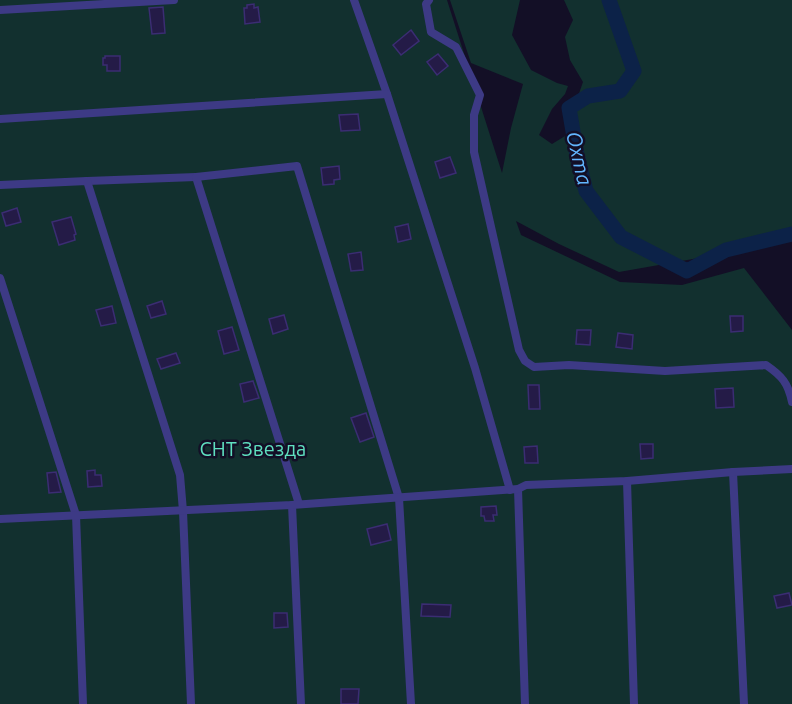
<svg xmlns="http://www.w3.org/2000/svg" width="792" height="704" font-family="Ubuntu,sans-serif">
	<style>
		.green { fill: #12302f }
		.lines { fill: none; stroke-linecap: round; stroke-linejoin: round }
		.river { stroke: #0c2248; stroke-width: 15 }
		.building { fill: #241b47; stroke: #3b2d73; stroke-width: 1.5 }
		.minor { stroke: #3d3a85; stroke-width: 8 }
		.labels { text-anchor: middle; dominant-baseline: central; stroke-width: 5; stroke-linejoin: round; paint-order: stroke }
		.park-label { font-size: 20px; fill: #5fe0c0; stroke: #130f26 }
		.water-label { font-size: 21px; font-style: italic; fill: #62b6ff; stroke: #130f26 }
	</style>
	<rect width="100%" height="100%" fill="#130f26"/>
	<polygon class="green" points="0,0 447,0 502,173 511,128 523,84 471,63 450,0 520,0 512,35 531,70 557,83 568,86 565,94 552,109 539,135 552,144 570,133 565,113 576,102 583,82 570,60 565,37 573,20 564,0 792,0 792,231 744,250 619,272 559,244 516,221 521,235 620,282 682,285 744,268 792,330 792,704 0,704"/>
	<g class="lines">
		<polyline class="river" points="609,0 634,71 620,91 588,96 569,108 577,155 586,191 621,237 687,271 726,250 792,234"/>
	</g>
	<g class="building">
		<polygon points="254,4 254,8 258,7 260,22 245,24 244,8 247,8 247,5"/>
		<polygon points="163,7 165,33 152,34 149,8"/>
		<polygon points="411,30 419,41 401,55 393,45"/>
		<polygon points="438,54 448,66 437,75 427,62"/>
		<polygon points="105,56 120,56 120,71 107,71 107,65 103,65 103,58 105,58"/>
		<polygon points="358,114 360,130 341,131 339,115"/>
		<polygon points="450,157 456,173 440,178 435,162"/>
		<polygon points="339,166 340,179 334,180 334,184 323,185 321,168"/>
		<polygon points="17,208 21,222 6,226 2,213"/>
		<polygon points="71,217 76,234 74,235 75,240 59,245 52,222"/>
		<polygon points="408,224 411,239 398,242 395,227"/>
		<polygon points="361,252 363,270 351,271 348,254"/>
		<polygon points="162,301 166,314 151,318 147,306"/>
		<polygon points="112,306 116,323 101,326 96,310"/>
		<polygon points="284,315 288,329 273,334 269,319"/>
		<polygon points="730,316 743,316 743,331 731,332"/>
		<polygon points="232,327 239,350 224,354 218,331"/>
		<polygon points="577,330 591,330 590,345 576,344"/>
		<polygon points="618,333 633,335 632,349 616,347"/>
		<polygon points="176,353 180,363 161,369 157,359"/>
		<polygon points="253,381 259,398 244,402 240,384"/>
		<polygon points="528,385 539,385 540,409 529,409"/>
		<polygon points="733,388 734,407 716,408 715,389"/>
		<polygon points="366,413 374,437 360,442 351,418"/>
		<polygon points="640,444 653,444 653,458 641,459"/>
		<polygon points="537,446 538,463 525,463 524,447"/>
		<polygon points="95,470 95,475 101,475 102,486 88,487 87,471"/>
		<polygon points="56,472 61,492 49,493 47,473"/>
		<polygon points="496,506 497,515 493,515 494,521 485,521 484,516 481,516 481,507"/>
		<polygon points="387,524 391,540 371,545 367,529"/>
		<polygon points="789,593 792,605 777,608 774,596"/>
		<polygon points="422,604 451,605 450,617 421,616"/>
		<polygon points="274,613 287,613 288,627 274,628"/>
		<polygon points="341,689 359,689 358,704 341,704"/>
	</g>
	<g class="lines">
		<g class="minor">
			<polyline points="354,0 387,94"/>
			<path d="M429,0L426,4L431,32L456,47L480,95L474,115V152L519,350L525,361L534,367L569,365L665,371L766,365C782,376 788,383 792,402"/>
			<polyline points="0,10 174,0"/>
			<polyline points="0,119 387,94 475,368 510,490"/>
			<polyline points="87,181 196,177"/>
			<polyline points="0,185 87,181 180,475 183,511 191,704"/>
			<polyline points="0,278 76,515 83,704"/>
			<polyline points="733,472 744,704"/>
			<polyline points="627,481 634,704"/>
			<polyline points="518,489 525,704"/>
			<polyline points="299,504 196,177 297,166 399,498 411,704"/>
			<polyline points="292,505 301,704"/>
			<polyline points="0,519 292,505 518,489 526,485 627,481 733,472 792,469"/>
		</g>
	</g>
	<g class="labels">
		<g class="park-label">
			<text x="253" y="448">СНТ Звезда</text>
		</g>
		<g class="water-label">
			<text transform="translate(580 158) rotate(77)">Охта</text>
		</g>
	</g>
</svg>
